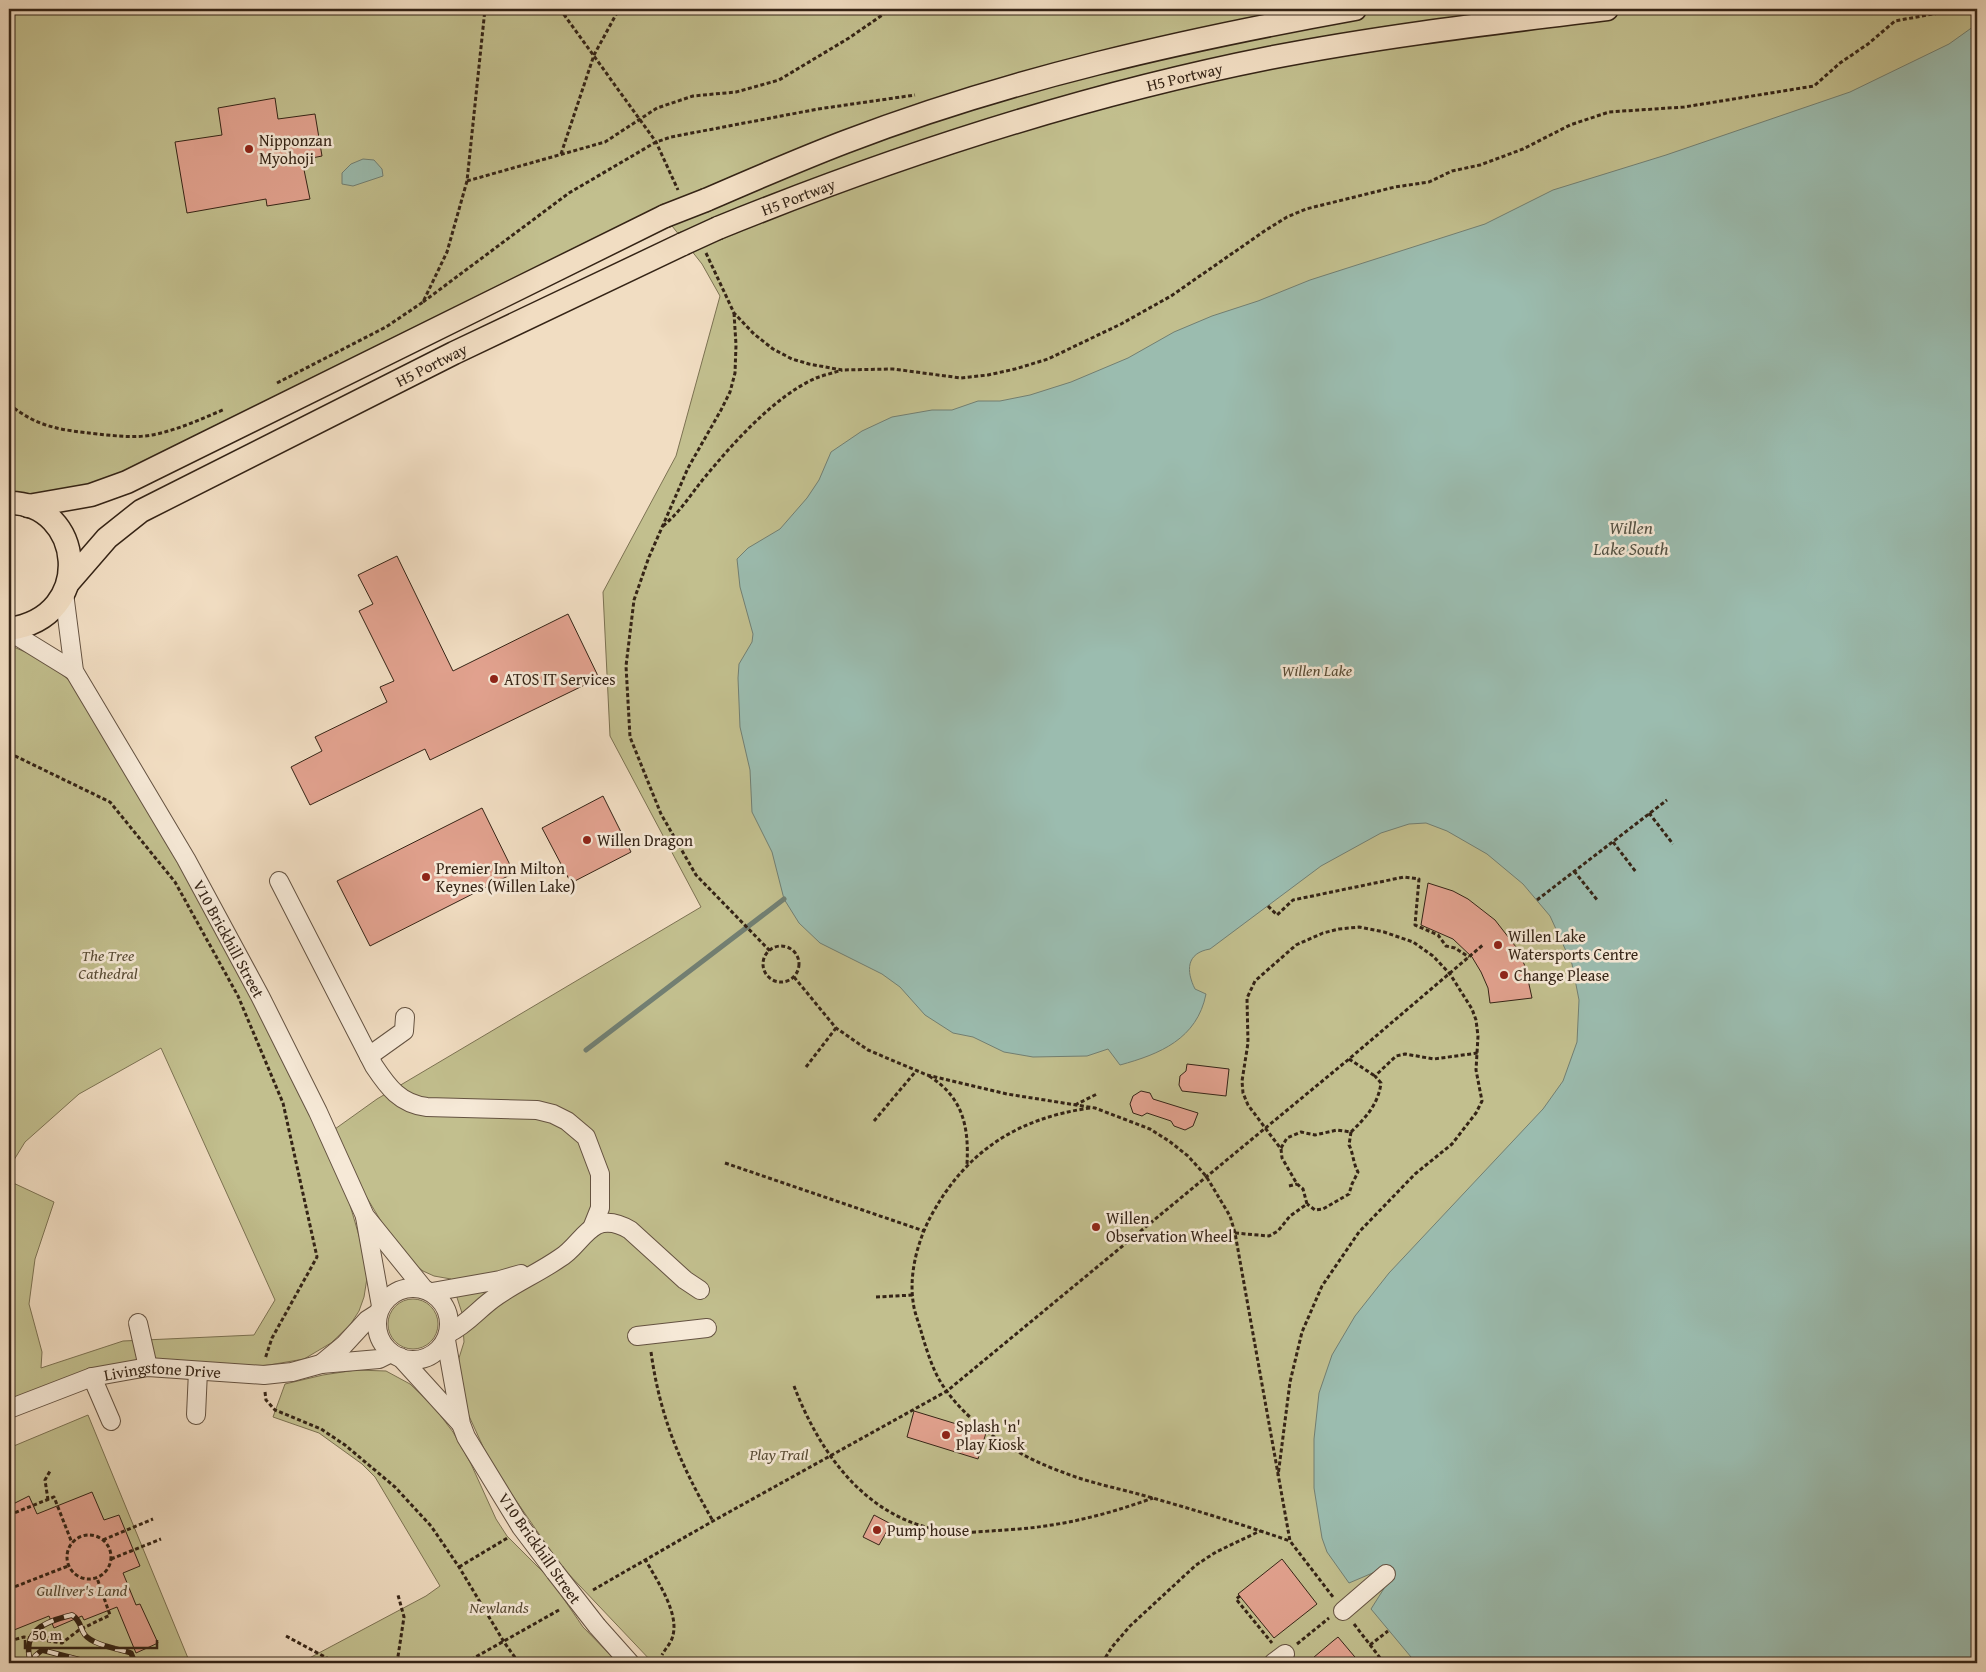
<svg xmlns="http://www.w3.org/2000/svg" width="1986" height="1672" font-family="'Gentium Book Plus',serif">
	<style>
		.green { fill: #c2bf8e; stroke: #7c7252 }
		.water { fill: #9bbcaf; stroke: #727f72 }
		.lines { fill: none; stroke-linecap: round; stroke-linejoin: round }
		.stream { stroke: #727f72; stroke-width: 5 }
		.building { fill: #e2a28f; stroke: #352416 }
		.minor-casing { stroke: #645241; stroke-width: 20 }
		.major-casing { stroke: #352416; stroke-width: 25 }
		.path { stroke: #352416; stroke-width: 3; stroke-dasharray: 4 2.5; stroke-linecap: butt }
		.minor { stroke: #f6e9d7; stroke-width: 18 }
		.major { stroke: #f1ddc2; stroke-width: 22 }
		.rail-casing { stroke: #352416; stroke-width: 5.5 }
		.rail { stroke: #f6e9d7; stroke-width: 4; stroke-dasharray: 11; stroke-linecap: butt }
		.minor-bridge-casing { stroke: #645241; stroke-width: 20; stroke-linecap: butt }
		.major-bridge-casing { stroke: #352416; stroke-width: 25; stroke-linecap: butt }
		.minor-bridge { stroke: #f6e9d7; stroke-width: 18 }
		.major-bridge { stroke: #f1ddc2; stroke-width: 22 }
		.poi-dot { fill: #8f2418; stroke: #f6e9d7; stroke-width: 2 }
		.labels { text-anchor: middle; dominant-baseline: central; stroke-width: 5; stroke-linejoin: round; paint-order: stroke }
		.street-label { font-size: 16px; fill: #352416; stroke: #f6e9d7 }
		.poi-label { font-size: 16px; fill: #352416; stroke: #f6e9d7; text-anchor: start }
		.park-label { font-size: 16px; font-style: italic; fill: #584b34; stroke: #f6e9d7 }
		.water-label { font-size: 18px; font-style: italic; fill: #545244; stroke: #f6e9d7 }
	</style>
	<rect width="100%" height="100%" fill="#f1ddc2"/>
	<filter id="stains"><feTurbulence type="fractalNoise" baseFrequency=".004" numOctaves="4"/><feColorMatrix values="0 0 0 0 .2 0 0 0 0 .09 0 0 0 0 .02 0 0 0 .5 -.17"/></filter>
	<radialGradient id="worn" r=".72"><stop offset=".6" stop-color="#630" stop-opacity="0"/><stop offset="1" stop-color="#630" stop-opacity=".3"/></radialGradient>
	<g class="green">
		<polygon points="9,9 1977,9 1977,1663 653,1663 561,1566 491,1464 469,1416 458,1379 459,1358 464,1342 462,1313 451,1279 434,1276 423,1271 401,1254 330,1137 362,1246 367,1278 364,1297 359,1311 350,1325 331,1343 304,1359 269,1365 198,1371 148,1367 9,1409 9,1181 54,1202 35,1259 29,1304 42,1352 41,1368 123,1341 254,1335 275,1300 161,1048 79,1094 25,1142 9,1168 9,645 44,660 70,681 186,859 328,1134 377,1099 701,907 610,736 603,592 676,456 720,296 702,264 665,217 91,495 9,496"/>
		<circle cx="413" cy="1324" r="25"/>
		<polygon points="356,1370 386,1371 410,1384 434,1407 453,1432 471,1464 496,1519 507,1536 550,1579 583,1627 618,1663 300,1663 426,1596 440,1586 375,1477 362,1464 319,1433 273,1417 285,1384 323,1375"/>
		<polygon points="88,1415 190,1663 9,1663 9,1448"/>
	</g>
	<g class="water">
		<path d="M1977,24V1663H1416L1371,1609L1390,1579L1382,1569L1349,1583L1327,1552L1322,1538L1314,1488V1439L1319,1393L1332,1355L1355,1316L1389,1273L1543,1109L1563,1081L1577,1042L1579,1000L1572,964L1550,916L1523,884L1487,854L1447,831L1426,823L1409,824L1381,833L1321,866L1210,949C1186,953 1186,971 1195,989L1206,994C1197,1039 1160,1054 1120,1065L1108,1049L1087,1056L1033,1057L1004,1052L973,1037L953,1033L925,1015L900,987L882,974L820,943L799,923L784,899L772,852L752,812L750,770L740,727L738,678L739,664L752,642L753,634L740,587L737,559L748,548L780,529L807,498L819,480L831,452L862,431L892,417L932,410H952L978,401H1000L1030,395L1071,382L1128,358L1174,332L1212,316L1258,301L1310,280L1485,224L1553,190L1666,155L1850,92L1949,44Z"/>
		<polygon points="363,159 374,160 382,169 383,176 353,186 342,184 342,173 351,164"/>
	</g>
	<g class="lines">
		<polyline class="stream" points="586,1050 784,899"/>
	</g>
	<g class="building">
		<polygon points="275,98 278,119 315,114 322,156 302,160 310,199 267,206 266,199 187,213 175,142 222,135 218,108"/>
		<polygon points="397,556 453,671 568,614 599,678 430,760 425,749 310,805 291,767 322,751 315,737 387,702 380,687 394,681 359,611 373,604 358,575"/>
		<polygon points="603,796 631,852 571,883 542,828"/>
		<polygon points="482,808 514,873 370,946 337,881"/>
		<polygon points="1428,883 1453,891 1468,899 1495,920 1516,947 1525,966 1532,998 1490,1003 1488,988 1481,972 1472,957 1453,939 1421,925"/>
		<polygon points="1187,1064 1229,1069 1226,1096 1182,1091 1179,1085 1180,1076 1186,1071"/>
		<polygon points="1141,1091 1150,1093 1153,1099 1198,1113 1193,1126 1185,1130 1174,1126 1171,1121 1147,1113 1142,1116 1133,1113 1130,1104 1133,1096"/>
		<polygon points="914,1411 986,1433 978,1459 907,1437"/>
		<polygon points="92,1492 104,1520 119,1515 140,1566 123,1573 136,1605 140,1604 158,1643 136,1653 117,1607 84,1620 82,1616 54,1628 49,1616 9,1632 9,1506 29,1496 37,1514"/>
		<polygon points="874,1515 891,1524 879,1545 863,1537"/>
		<polygon points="1282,1559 1317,1604 1274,1638 1238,1594"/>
		<polygon points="1338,1637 1360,1663 1307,1663 1333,1641"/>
	</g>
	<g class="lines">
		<defs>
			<g id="minor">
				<path id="s1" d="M64,593L74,671L186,859L260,996L318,1112L365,1216L424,1289"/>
				<polyline points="9,631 74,671"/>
				<path d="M279,881L374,1066C388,1087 400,1104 427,1107L537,1110L553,1114L567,1121L586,1137L600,1174V1208L592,1228"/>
				<polyline points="369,1056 404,1031 405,1017"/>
				<polyline points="365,1217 381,1306"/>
				<circle cx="413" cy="1324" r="36"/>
				<polyline points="432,1292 500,1280 521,1274"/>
				<polyline points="138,1323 148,1367"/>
				<path d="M449,1333C468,1324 480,1307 497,1296C517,1282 540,1272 560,1258C574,1250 583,1232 597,1225C608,1220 620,1224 630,1230L685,1280L700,1290"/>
				<polyline points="637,1336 707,1328"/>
				<polyline points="446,1340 461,1424 466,1437 521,1527 555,1572"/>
				<polyline points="400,1357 460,1423"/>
				<polyline points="321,1364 344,1345 367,1320 378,1313"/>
				<polyline points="92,1377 111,1421"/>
				<path id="s2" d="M9,1409L92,1377L148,1367L264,1375L292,1372L321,1364L379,1359L391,1353"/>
				<polyline points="196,1415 198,1371"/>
				<polyline points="1343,1611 1386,1574"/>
				<polyline points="597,1626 630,1663"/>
				<polyline points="1273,1663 1285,1654"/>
			</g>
			<g id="major">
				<path d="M706,200C752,180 798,160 845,142C1009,79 1183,40 1355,9"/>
				<path id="s3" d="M718,228C898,155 1078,96 1269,58C1381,36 1494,23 1607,9"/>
				<path d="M9,503C83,502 97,617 9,629"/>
				<polyline points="28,506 91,495 127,482 665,216"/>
				<path id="s4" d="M68,583L107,538L141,511L454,353L683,244"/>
			</g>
		</defs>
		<use href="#minor" class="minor-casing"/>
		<use href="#major" class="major-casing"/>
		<g class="path">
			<polyline points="560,9 656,142 678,190"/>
			<polyline points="565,15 571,9"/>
			<polyline points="561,154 594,55 619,9"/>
			<polyline points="467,181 605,142 657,108 693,96 736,92 779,80 849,38 891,9"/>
			<polyline points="706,253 734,313 754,334 773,349 792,359 809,364 842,370 893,369 961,378 988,375 1015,369 1048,359 1121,324 1171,296 1266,230 1287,217 1306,209 1395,187 1429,182 1452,171 1480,165 1523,149 1570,125 1609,112 1684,107 1814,86 1840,63 1868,44 1895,21 1960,9"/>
			<polyline points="423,302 569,193 656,142 671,137 818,109 915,95"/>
			<polyline points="734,313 736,345 735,373 730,392 721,410 688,468 649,557 634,600 626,666 630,737 661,814 696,875 770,951"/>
			<polyline points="277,383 386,327 423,302 447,252 467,181 485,9"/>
			<path d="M9,404C38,428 62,430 98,434C116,436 134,438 152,435C178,430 201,419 225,409"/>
			<path d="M663,526C682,510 690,495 705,477C734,442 775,396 816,378C824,375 833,373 842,370"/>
			<polyline points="9,753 110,802 175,882 238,996 283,1103 317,1257 272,1338 265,1359"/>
			<polyline points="1649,813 1673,844"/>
			<polyline points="1613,842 1636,872"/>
			<polyline points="1574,871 1598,901"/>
			<polyline points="1537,900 1667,800"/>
			<polyline points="1268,906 1277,915 1293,900 1404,877 1419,879 1415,925 1438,935 1446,946 1455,948 1469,957"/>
			<circle cx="781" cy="964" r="18"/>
			<polyline points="794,977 836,1028 868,1050 927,1075 1007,1094 1095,1108 1150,1129 1169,1141 1188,1156 1206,1176 1230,1216 1235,1233 1290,1541 1333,1597"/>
			<polyline points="1349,1059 1375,1076"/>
			<polyline points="806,1067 836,1028"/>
			<path d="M929,1076C963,1097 969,1127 967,1164"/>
			<polyline points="1075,1105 1097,1094"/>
			<path d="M1090,1108C1018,1118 966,1151 931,1216C918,1240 909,1273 913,1301C914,1311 918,1321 921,1331C925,1345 932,1368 940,1381C966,1424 1018,1457 1065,1473C1090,1483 1117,1488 1142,1495C1192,1509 1241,1524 1290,1541"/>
			<polyline points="874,1121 916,1071"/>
			<path d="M1351,1132C1366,1117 1378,1105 1381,1083L1375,1076L1396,1056L1405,1054L1434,1059L1478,1053"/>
			<path d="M1281,1148L1287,1138L1301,1132L1315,1135L1337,1130L1351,1132L1349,1145C1353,1152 1353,1163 1358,1172L1352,1184L1349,1194L1323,1209L1315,1210L1307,1204"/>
			<polyline points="725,1163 924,1231"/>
			<polyline points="1289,1186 1297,1184"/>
			<polyline points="1235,1233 1269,1236 1278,1231 1290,1216 1307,1204 1303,1189 1297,1184 1282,1158 1281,1149 1248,1105 1243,1093 1242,1081 1248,1043 1247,998 1255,981 1296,945 1323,933 1339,929 1359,927 1384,932 1413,942 1433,956 1450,974 1472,1009 1476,1020 1478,1036 1476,1070 1482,1101 1476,1113 1452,1144 1415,1174 1359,1232 1322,1286 1302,1332 1290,1382 1278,1476"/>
			<polyline points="876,1297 913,1295"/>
			<path d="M651,1352C660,1417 680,1464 713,1521"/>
			<path d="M794,1386C820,1454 867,1520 945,1531C964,1534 986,1531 1005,1530C1058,1527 1103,1516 1153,1498"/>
			<polyline points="265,1392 266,1400 275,1410 321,1429 345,1445 395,1487 431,1526 459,1567 504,1642 519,1663"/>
			<polyline points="48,1500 45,1480 50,1471"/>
			<polyline points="9,1515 54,1497 72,1543"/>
			<circle cx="89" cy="1557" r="22"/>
			<polyline points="103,1540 153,1519"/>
			<polyline points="111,1559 161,1539"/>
			<path d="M645,1559C656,1579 679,1612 673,1635C672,1642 665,1649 662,1655"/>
			<polyline points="459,1567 509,1537"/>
			<polyline points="9,1589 68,1566"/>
			<polyline points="593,1590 713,1521 947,1391 1349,1059 1484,944"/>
			<polyline points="1240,1596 1236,1599 1272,1643"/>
			<polyline points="1354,1624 1384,1663"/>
			<polyline points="286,1636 336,1663"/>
			<polyline points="9,1641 24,1637 62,1643 79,1630 110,1615 97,1578"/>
			<polyline points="1297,1644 1329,1618"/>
			<polyline points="1370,1645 1388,1631"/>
			<polyline points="397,1663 404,1617 398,1595"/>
			<polyline points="465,1663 559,1610"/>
			<polyline points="1102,1663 1112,1647 1130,1626 1196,1565 1216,1552 1260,1531"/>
		</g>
		<use href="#minor" class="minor"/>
		<use href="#major" class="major"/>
		<defs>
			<g id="rail">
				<path d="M31,1663C20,1630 47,1621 72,1615C81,1620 80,1629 85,1635C93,1645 119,1649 131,1653L135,1663"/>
				<polyline points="34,1663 35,1656 42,1650 92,1663"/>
				<polyline points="50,1663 56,1661 69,1662"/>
			</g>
		</defs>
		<use href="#rail" class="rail-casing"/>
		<use href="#rail" class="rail"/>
		<defs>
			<polyline id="minor-bridge" points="555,1572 597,1626"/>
			<g id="major-bridge">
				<polyline points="665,216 706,200"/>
				<polyline points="683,244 718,228"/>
			</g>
		</defs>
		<use href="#minor-bridge" class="minor-bridge-casing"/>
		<use href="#major-bridge" class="major-bridge-casing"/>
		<use href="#minor-bridge" class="minor-bridge"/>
		<use href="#major-bridge" class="major-bridge"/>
	</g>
	<g class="poi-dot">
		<circle cx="249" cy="149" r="5"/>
		<circle cx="494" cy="679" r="5"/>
		<circle cx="587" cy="840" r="5"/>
		<circle cx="426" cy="877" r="5"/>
		<circle cx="1498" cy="945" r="5"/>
		<circle cx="1504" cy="975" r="5"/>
		<circle cx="1096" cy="1227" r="5"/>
		<circle cx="946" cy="1435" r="5"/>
		<circle cx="877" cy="1530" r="5"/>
	</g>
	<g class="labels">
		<g class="street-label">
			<text stroke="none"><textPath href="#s3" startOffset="491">H5 Portway</textPath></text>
			<text stroke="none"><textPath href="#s3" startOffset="86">H5 Portway</textPath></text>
			<text stroke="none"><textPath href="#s4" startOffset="428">H5 Portway</textPath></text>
			<text stroke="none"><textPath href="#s1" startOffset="388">V10 Brickhill Street</textPath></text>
			<text stroke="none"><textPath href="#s2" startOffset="160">Livingstone Drive</textPath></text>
			<text transform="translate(540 1548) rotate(55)">V10 Brickhill Street</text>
		</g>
		<g class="poi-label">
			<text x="259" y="140">Nipponzan<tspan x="259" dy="18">Myohoji</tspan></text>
			<text x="504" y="679">ATOS IT Services</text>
			<text x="597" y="840">Willen Dragon</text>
			<text x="436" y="868">Premier Inn Milton<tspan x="436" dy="18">Keynes (Willen Lake)</tspan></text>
			<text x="1508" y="936">Willen Lake<tspan x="1508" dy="18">Watersports Centre</tspan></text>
			<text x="1514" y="975">Change Please</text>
			<text x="1106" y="1218">Willen<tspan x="1106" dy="18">Observation Wheel</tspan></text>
			<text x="956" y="1426">Splash 'n'<tspan x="956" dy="18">Play Kiosk</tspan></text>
			<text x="887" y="1530">Pump house</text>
		</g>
		<g class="park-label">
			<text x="1317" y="670">Willen Lake</text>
			<text x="108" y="955">The Tree<tspan x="108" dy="18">Cathedral</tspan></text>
			<text x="779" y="1454">Play Trail</text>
			<text x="82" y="1590">Gulliver's Land</text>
			<text x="499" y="1607">Newlands</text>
		</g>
		<g class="water-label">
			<text x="1631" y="527">Willen<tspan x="1631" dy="21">Lake South</tspan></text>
		</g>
	</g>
	<rect width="1986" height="1672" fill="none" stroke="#f1ddc2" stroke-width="30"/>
	<rect x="10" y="10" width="1966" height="1652" fill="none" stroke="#352416" stroke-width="2.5"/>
	<rect x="15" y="15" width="1956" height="1642" fill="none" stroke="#352416"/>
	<path d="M25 1640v8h132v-8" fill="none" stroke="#352416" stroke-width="2.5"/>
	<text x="32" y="1640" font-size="15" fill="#352416" stroke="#f6e9d7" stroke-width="4" paint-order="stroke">50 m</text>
	<rect width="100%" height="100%" filter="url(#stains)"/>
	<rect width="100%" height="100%" fill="url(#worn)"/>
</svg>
